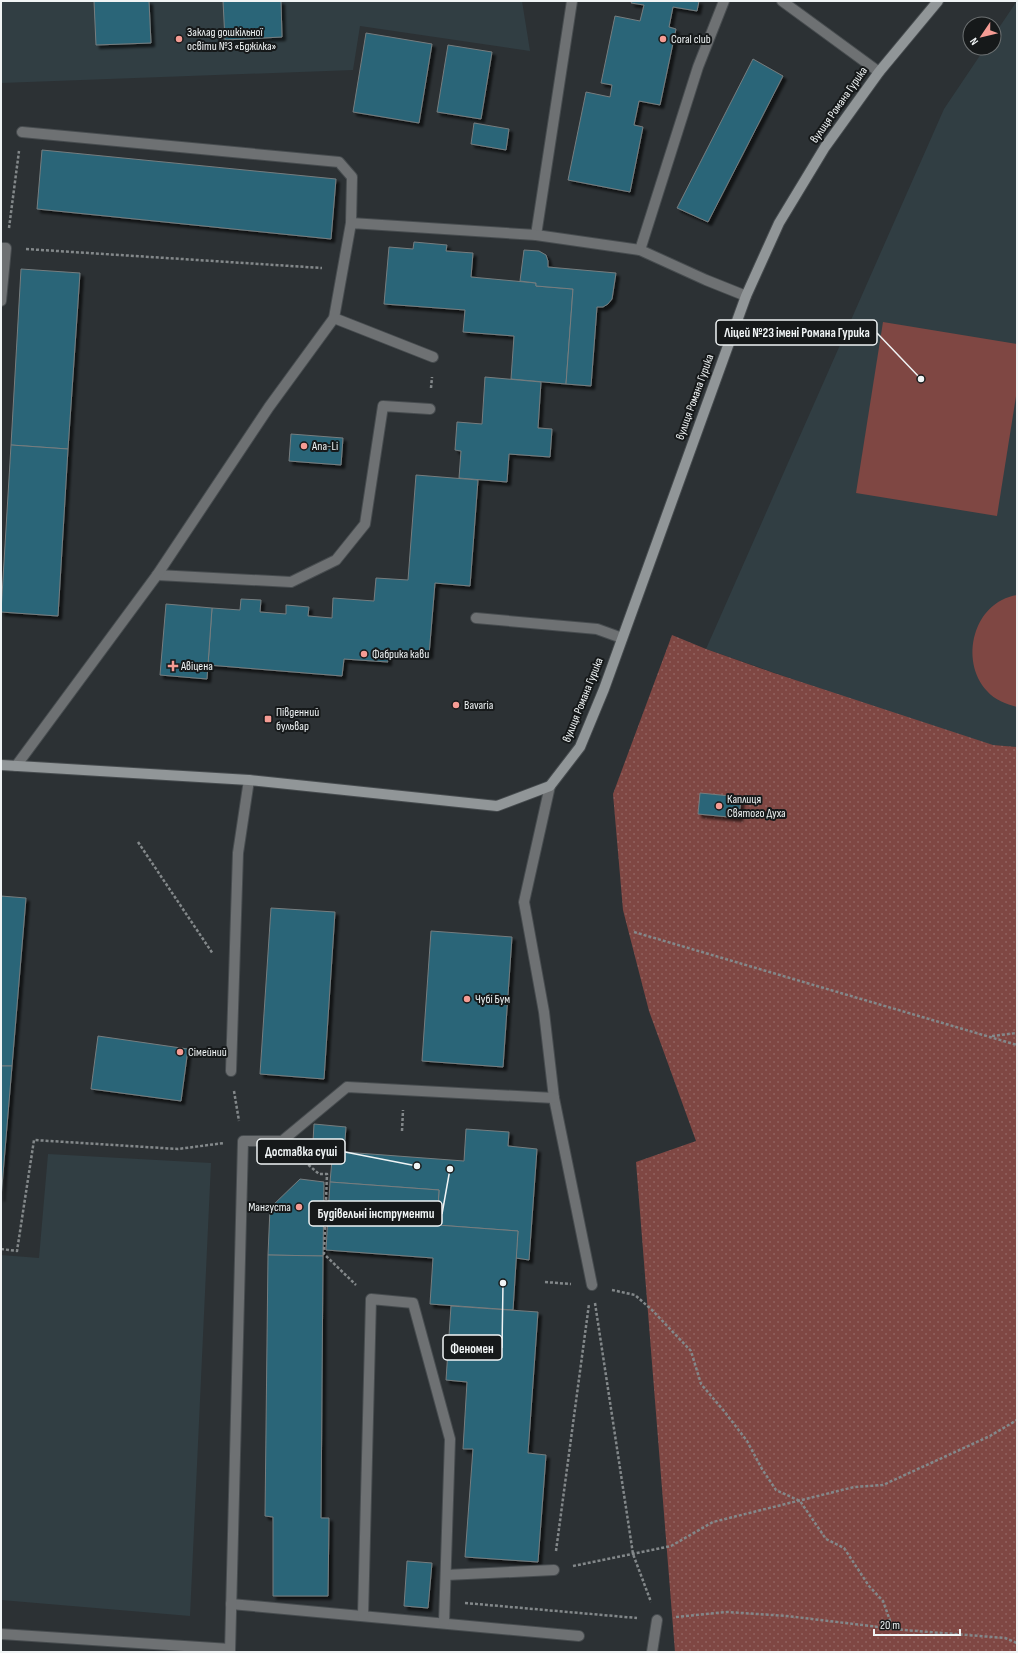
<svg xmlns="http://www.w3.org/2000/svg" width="1018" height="1653" font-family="'Sofia Sans Condensed',sans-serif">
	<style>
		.built { fill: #313e43 }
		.grass { fill: url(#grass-dots) }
		.pitch { fill: #7f4743 }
		.building { fill: #2a6578; stroke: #767d7f; filter: url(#shadow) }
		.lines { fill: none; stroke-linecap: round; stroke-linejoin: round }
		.lane-casing { stroke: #474c4f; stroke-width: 12 }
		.secondary-casing { stroke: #474c4f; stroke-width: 12 }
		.path { stroke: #83888a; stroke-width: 2.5; stroke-dasharray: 3 2; stroke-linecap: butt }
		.lane { stroke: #6e7173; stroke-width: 10 }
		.secondary { stroke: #919698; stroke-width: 10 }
		.poi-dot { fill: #f59c94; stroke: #16191a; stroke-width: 1.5 }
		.labels { text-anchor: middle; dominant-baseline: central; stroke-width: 4; stroke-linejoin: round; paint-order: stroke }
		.poi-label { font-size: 12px; fill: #f0f4f5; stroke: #16191a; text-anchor: start }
		.street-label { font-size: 12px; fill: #f0f4f5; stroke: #16191a }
		.leader { fill: none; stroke: #f0f4f5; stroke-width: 1.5 }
		.callout-dot { fill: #f0f4f5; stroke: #16191a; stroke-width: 1.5 }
		.callout { fill: #16191a; stroke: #f0f4f5; stroke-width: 1.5 }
		.callout-label { font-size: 13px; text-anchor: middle; font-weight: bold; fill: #f0f4f5 }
	</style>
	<defs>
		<pattern id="grass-dots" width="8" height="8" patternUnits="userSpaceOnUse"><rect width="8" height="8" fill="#7f4743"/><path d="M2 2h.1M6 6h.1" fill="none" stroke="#91625f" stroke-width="1.8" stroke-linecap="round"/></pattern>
		<filter id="shadow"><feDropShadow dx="3.5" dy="3.5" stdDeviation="1" flood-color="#0009"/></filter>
	</defs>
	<rect width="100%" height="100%" fill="#2c3134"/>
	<g class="built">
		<polygon points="1,1 522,1 530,51 360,26 353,70 1,83"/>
		<polygon points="1017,1 1017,747 980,744 706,649 944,109 985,48 994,48 994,35"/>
		<polygon points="48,1154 211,1163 190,1616 1,1600 1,1255 39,1258"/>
	</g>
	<polygon class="grass" points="672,635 706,649 774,673 993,745 1017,747 1017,1652 675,1652 636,1162 696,1141 649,1011 623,910 613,794"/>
	<g class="pitch">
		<polygon points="883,322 1017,344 1017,390 997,516 856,493"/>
		<path d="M1017,595V707C1006,704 995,700 987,691C959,661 973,602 1017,595Z"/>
	</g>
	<g class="building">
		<polygon points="94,1 149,1 151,43 96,45"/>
		<polygon points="223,1 281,1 282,37 225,40"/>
		<polygon points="632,1 699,1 697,11 673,7 669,27 676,29 660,105 639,101 634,125 643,127 630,192 568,180 586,92 610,97 612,85 601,83 615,16 640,21 644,5 631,3"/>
		<polygon points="366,33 432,44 419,123 353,112"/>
		<polygon points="448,45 492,52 481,119 437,112"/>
		<polygon points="753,59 783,76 708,222 677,208"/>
		<polygon points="474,123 509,129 506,150 471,144"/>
		<polygon points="42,150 336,179 331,239 37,209"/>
		<polygon points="414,242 447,245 446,251 473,253 471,277 536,283 536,286 573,289 566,384 511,379 514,336 463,332 465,310 384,304 389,247 413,249"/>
		<polygon points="524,250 539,251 546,255 548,261 548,267 616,273 612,299 608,304 603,307 597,307 591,386 566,384 573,289 536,286 536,283 520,281"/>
		<polygon points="21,269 80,273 68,449 11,445"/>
		<polygon points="485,377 541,382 538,428 552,429 550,457 509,454 507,482 459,478 461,451 455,450 457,422 482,424"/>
		<polygon points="291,434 343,438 341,465 289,461"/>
		<polygon points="11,445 68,449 58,616 1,612"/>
		<polygon points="416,475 478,480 470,586 435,583 429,655 388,652 388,662 344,659 342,676 208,665 212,608 240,610 241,599 261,600 260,612 286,614 286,605 309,607 308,616 332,618 333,598 374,601 376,578 408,580"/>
		<polygon points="166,604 212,608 207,679 160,675"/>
		<polygon points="700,793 741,797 739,818 698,814"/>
		<polygon points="1,896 26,898 12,1066 1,1066"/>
		<polygon points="271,908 335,912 324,1079 260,1074"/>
		<polygon points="431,931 512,937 503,1067 422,1061"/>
		<polygon points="98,1036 188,1049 181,1101 91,1089"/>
		<polygon points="1,1066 12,1066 1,1198"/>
		<polygon points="314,1124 346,1127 344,1152 464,1161 466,1129 509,1132 508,1146 537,1149 529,1260 516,1258 518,1231 437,1225 439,1190 330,1182 332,1160 312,1159"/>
		<polygon points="300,1179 324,1182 323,1256 268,1255 270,1208"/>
		<polygon points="330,1182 439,1190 437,1225 518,1231 513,1310 430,1304 433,1258 326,1250"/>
		<polygon points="268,1255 323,1256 321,1518 329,1518 328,1596 273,1596 273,1517 265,1516"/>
		<polygon points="451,1306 538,1312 528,1453 546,1455 538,1562 465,1557 473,1449 463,1449 467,1382 446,1380"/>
		<polygon points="407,1561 432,1563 428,1608 404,1606"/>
	</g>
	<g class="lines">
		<defs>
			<g id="lane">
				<polyline points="782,1 879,72"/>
				<polyline points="22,132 339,162 352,177 351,223"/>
				<polyline points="536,235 572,1"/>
				<polyline points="1,248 6,248 1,301"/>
				<polyline points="640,250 698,67 724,1"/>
				<polyline points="334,318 433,357"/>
				<polyline points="157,575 291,582 336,560 365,524 383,406 430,409"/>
				<polyline points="476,618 597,629 622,638"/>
				<polyline points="16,766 157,575 269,407 334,318 351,223 536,235 640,250 706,280 746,296"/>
				<polyline points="550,786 524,902 544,1012 554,1098 592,1285"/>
				<polyline points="231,1071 238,853 249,780"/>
				<polyline points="446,1575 554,1570"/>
				<polyline points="231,1604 579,1636"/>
				<polyline points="363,1616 371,1299 413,1303 450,1439 444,1623"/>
				<polyline points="1,1634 230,1649"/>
				<polyline points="230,1652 243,1141 282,1141 347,1087 554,1098"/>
				<polyline points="652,1652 657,1620"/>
			</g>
			<polyline id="secondary" points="1,765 249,780 497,806 550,786 580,747 604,689 746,296 779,223 825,147 879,72 938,1"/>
		</defs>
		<use href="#lane" class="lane-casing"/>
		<use href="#secondary" class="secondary-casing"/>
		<g class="path">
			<polyline points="9,228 19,151"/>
			<polyline points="26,249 322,268"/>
			<polyline points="431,388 432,377"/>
			<polyline points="138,842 213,954"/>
			<polyline points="634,932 1017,1045"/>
			<polyline points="992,1036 1017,1033"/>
			<polyline points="234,1091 239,1121"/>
			<polyline points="402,1131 403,1110"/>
			<polyline points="297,1155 319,1174 327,1174 324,1254 356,1285"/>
			<polyline points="1,1249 17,1251 34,1140 178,1149 224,1143"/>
			<polyline points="545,1282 571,1284"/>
			<polyline points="612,1290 635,1295 652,1310 691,1351 701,1384 724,1411 747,1441 762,1469 776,1490 800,1501 826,1539 844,1548 869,1586 883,1601 893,1629"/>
			<polyline points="595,1303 633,1554 651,1602"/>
			<polyline points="556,1551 589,1304"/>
			<polyline points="573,1566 671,1546 713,1522 854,1487 883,1485 990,1436 1017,1420"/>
			<polyline points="465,1603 637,1618"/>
			<polyline points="676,1617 727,1612 787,1616 904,1630 1005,1638 1017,1643"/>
		</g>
		<use href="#lane" class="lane"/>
		<use href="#secondary" class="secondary"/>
	</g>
	<g class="poi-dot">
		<circle cx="179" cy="39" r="4"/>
		<circle cx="663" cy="39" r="4"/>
		<circle cx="304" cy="446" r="4"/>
		<circle cx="364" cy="654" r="4"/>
		<path d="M171 660h4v4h4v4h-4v4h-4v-4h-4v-4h4z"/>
		<circle cx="456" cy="705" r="4"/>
		<rect x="264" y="715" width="8" height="8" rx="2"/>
		<circle cx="719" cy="806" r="4"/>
		<circle cx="467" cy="999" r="4"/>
		<circle cx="180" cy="1052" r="4"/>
		<circle cx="299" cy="1207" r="4"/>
	</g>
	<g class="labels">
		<g class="poi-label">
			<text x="187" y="32">Заклад дошкільної<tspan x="187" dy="14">освіти №3 «Бджілка»</tspan></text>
			<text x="671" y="39">Coral club</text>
			<text x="312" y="446">Ana-Li</text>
			<text x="372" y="654">Фабрика кави</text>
			<text x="181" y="666">Авіцена</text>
			<text x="464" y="705">Bavaria</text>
			<text x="276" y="712">Південний<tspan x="276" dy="14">бульвар</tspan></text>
			<text x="727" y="799">Каплиця<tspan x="727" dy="14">Святого Духа</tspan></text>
			<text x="475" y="999">Чубі Бум</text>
			<text x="188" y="1052">Сімейний</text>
			<text x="291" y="1207" text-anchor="end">Мангуста</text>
		</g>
		<g class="street-label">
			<text transform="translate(839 105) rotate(-55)">вулиця Романа Гурика</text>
			<text transform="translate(695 397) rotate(-70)">вулиця Романа Гурика</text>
			<text transform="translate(583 700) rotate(-68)">вулиця Романа Гурика</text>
		</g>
	</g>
	<path class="leader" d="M921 379L877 333M417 1166L345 1152M450 1169L442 1214M503 1283L502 1348"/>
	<g class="callout-dot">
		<circle cx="921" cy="379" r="4"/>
		<circle cx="417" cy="1166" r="4"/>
		<circle cx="450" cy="1169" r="4"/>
		<circle cx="503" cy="1283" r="4"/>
	</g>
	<g class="callout">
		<rect x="716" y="320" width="161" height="25" rx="4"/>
		<rect x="257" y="1139" width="88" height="25" rx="4"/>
		<rect x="309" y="1201" width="133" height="25" rx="4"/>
		<rect x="443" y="1335" width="59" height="25" rx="4"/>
	</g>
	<g class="callout-label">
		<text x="797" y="337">Ліцей №23 імені Романа Гурика</text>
		<text x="301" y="1156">Доставка суші</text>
		<text x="376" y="1218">Будівельні інструменти</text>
		<text x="472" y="1353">Феномен</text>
	</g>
	<rect width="1018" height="1653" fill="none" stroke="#f0f4f5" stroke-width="4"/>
	<g transform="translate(982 36) rotate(235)"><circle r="19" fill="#16191a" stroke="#6d7172"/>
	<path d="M0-3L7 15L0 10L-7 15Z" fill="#f59c94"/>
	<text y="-6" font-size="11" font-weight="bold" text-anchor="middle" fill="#f0f4f5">N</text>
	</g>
	<path d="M874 1629v6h86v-6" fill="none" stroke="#f0f4f5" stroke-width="2"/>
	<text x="880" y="1629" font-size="12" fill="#f0f4f5" stroke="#16191a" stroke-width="3" paint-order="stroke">20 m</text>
</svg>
